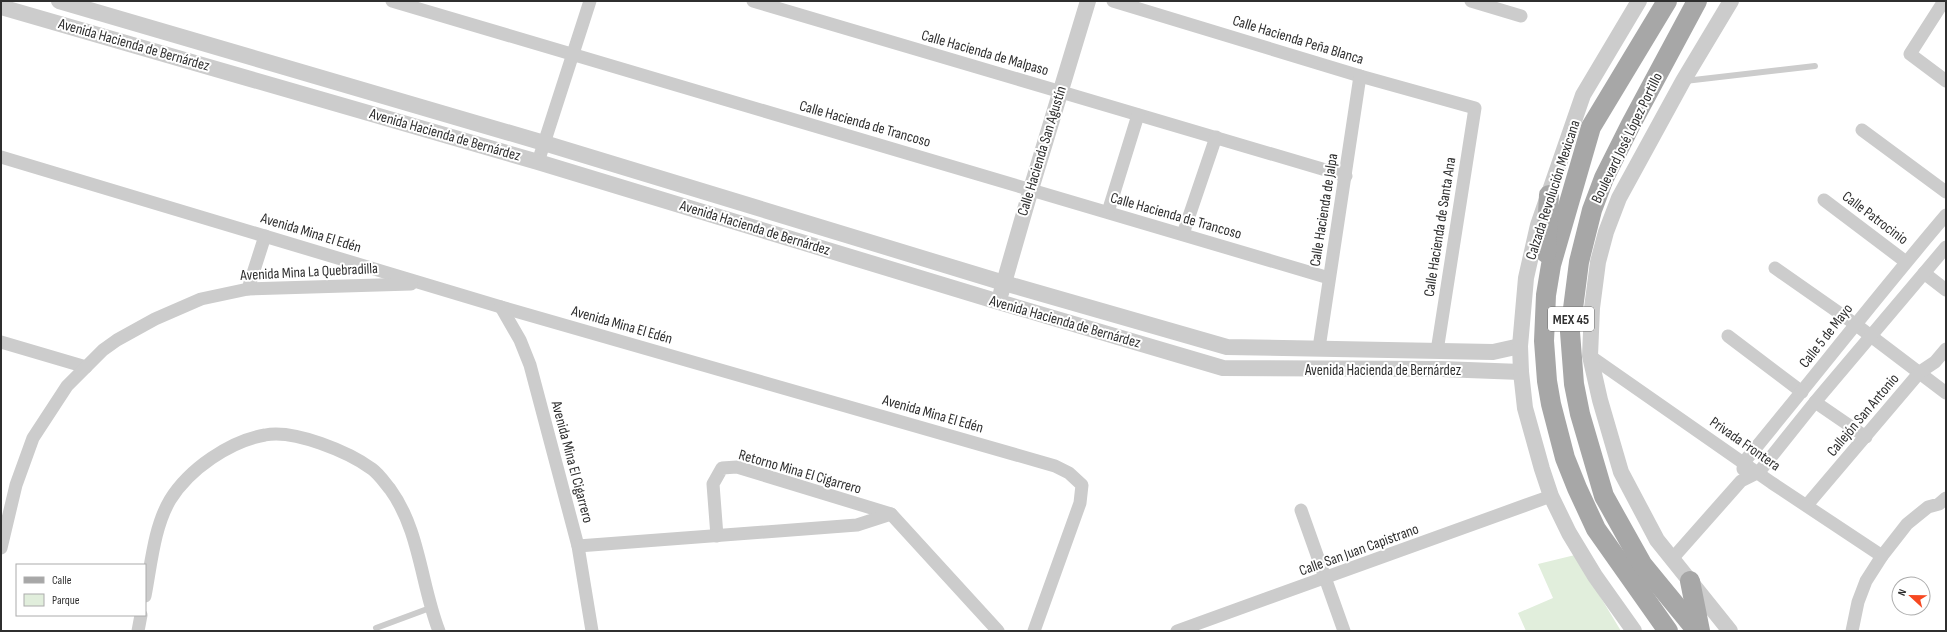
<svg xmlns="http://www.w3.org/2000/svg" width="1947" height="632" font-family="'Sofia Sans Condensed',sans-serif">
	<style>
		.green { fill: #e1eedc }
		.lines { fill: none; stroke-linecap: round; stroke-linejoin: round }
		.service { stroke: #ccc; stroke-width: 6 }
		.minor { stroke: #ccc; stroke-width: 13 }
		.tertiary { stroke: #ccc; stroke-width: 16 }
		.primary { stroke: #a7a7a7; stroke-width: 20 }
		.labels { text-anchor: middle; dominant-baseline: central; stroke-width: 4; stroke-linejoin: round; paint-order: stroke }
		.shield { fill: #fff; stroke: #6d6d6d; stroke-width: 1 }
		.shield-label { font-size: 14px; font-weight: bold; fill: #2f2f2f }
		.street-label { font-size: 15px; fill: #2f2f2f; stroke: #fff }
	</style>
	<rect width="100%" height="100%" fill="#fff"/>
	<polygon class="green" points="1575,555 1621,631 1526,631 1518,613 1553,598 1538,564"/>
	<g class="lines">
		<g class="service">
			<polyline points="1685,81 1815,66"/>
			<polyline points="376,628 430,608"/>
		</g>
		<g class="minor">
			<polyline points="392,1 1329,278"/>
			<polyline points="753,1 1346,176"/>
			<polyline points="1113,1 1360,76 1475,108 1437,351"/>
			<polyline points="1471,1 1521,16"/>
			<polyline points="1944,1 1910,54 1946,81"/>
			<polyline points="1862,130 1946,192"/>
			<polyline points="1,157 501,307 1055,466 1069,473 1082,485 1080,503 1034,631"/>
			<polyline points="538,162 590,1"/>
			<polyline points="1824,200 1906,262"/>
			<polyline points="1108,212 1138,115"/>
			<polyline points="1183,234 1216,137"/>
			<polyline points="1775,268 1855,324 1946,393"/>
			<polyline points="1924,273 1946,290"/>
			<polyline points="248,289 265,236"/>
			<polyline points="501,307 520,340 530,365 578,546 592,631"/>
			<polyline points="1728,336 1802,392"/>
			<polyline points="1,342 86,367"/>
			<polyline points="1319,348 1360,76"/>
			<polyline points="1590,356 1772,483 1882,556"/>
			<polyline points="1815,402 1866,437"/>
			<path d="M1743,469L1744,462C1812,380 1877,296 1946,215"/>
			<polyline points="1807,505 1920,372 1935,362 1946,349"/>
			<polyline points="1301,510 1344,631"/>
			<polyline points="717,536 713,484 722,468 737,467 891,514 998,631"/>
			<polyline points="578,546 857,525 891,514"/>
			<polyline points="1,548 16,485 33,438 67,386 103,350 117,340 155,319 201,299 248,289 411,284"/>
			<polyline points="1672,559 1741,481 1759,472 1815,402 1946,247"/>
			<path d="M145,596C151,565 154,527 170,500C189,469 230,441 265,435C294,429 349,452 372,469C379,474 385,483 390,489C420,530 421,585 439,631"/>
			<polyline points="138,631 141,615"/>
			<polyline points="1177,631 1551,496"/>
			<polyline points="1852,631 1858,602 1866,581 1882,556 1907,524 1928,507 1939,504 1946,498"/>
		</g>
		<g class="tertiary">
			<polyline points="59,1 544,143 1004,283 1227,347 1493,352 1520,346"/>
			<polyline points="1,7 538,162 999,302 1223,368 1441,369 1521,372"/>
			<polyline points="1001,293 1031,189 1088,1"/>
			<polyline points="1634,631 1595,576 1569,533 1551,496 1542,469 1525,408 1521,372 1520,346 1526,278 1538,225 1583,95 1639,1"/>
			<polyline points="1730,631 1657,540 1621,472 1600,400 1590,356 1592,308 1598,262 1606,232 1619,198 1683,81 1731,1"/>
		</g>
		<g class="primary">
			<polyline points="1667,1 1591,127 1551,265 1546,295 1544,341 1547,381 1551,404 1565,458 1577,488 1596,529 1668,631"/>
			<polyline points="1546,253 1549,195"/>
			<polyline points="1690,581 1700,631"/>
			<polyline points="1697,631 1642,564 1604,496 1580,414 1574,384 1570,332 1579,262 1592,210 1604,178 1631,124 1697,1"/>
		</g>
	</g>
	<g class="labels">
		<rect class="shield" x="1548" y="307" width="46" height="24" rx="3"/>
		<g class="shield-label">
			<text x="1571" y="319">MEX 45</text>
		</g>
		<g class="street-label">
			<text transform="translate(1298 40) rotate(17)">Calle Hacienda Peña Blanca</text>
			<text transform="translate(134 45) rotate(16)">Avenida Hacienda de Bernárdez</text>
			<text transform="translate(985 53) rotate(16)">Calle Hacienda de Malpaso</text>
			<text transform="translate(865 124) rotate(16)">Calle Hacienda de Trancoso</text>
			<text transform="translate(445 135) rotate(16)">Avenida Hacienda de Bernárdez</text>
			<text transform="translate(1627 138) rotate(-64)">Boulevard José López Portillo</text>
			<text transform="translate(1042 151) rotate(-73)">Calle Hacienda San Agustín</text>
			<text transform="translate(1553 190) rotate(-72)">Calzada Revolución Mexicana</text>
			<text transform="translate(1324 210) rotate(-81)">Calle Hacienda de Jalpa</text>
			<text transform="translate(1176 216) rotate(16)">Calle Hacienda de Trancoso</text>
			<text transform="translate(1875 218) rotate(37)">Calle Patrocinio</text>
			<text transform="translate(1440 227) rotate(-81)">Calle Hacienda de Santa Ana</text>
			<text transform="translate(755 228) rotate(17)">Avenida Hacienda de Bernárdez</text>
			<text transform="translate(311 233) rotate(17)">Avenida Mina El Edén</text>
			<text transform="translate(309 272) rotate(-3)">Avenida Mina La Quebradilla</text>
			<text transform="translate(1065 322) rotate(16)">Avenida Hacienda de Bernárdez</text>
			<text transform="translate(622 325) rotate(16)">Avenida Mina El Edén</text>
			<text transform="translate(1826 336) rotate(-52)">Calle 5 de Mayo</text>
			<text x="1383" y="370">Avenida Hacienda de Bernárdez</text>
			<text transform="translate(933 414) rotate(16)">Avenida Mina El Edén</text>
			<text transform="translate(1863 415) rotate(-50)">Callejón San Antonio</text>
			<text transform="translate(1745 444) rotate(35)">Privada Frontera</text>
			<text transform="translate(572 462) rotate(75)">Avenida Mina El Cigarrero</text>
			<text transform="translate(800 472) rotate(16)">Retorno Mina El Cigarrero</text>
			<text transform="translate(1359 550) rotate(-20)">Calle San Juan Capistrano</text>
		</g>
	</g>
	<rect width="1947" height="632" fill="none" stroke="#2f2f2f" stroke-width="4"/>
	<rect x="16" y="564" width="130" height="52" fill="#ffffff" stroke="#acacac"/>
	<rect x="24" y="577" width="20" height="6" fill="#a7a7a7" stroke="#acacac"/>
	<text x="52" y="584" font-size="12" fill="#2f2f2f">Calle</text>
	<rect x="24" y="594" width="20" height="12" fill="#e1eedc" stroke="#acacac"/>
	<text x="52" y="604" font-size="12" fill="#2f2f2f">Parque</text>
	<g transform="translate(1911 596) rotate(292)"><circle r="19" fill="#ffffff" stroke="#acacac"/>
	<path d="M0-3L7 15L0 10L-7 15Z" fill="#f64821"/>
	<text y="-6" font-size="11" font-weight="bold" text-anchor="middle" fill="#2f2f2f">N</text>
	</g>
</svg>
